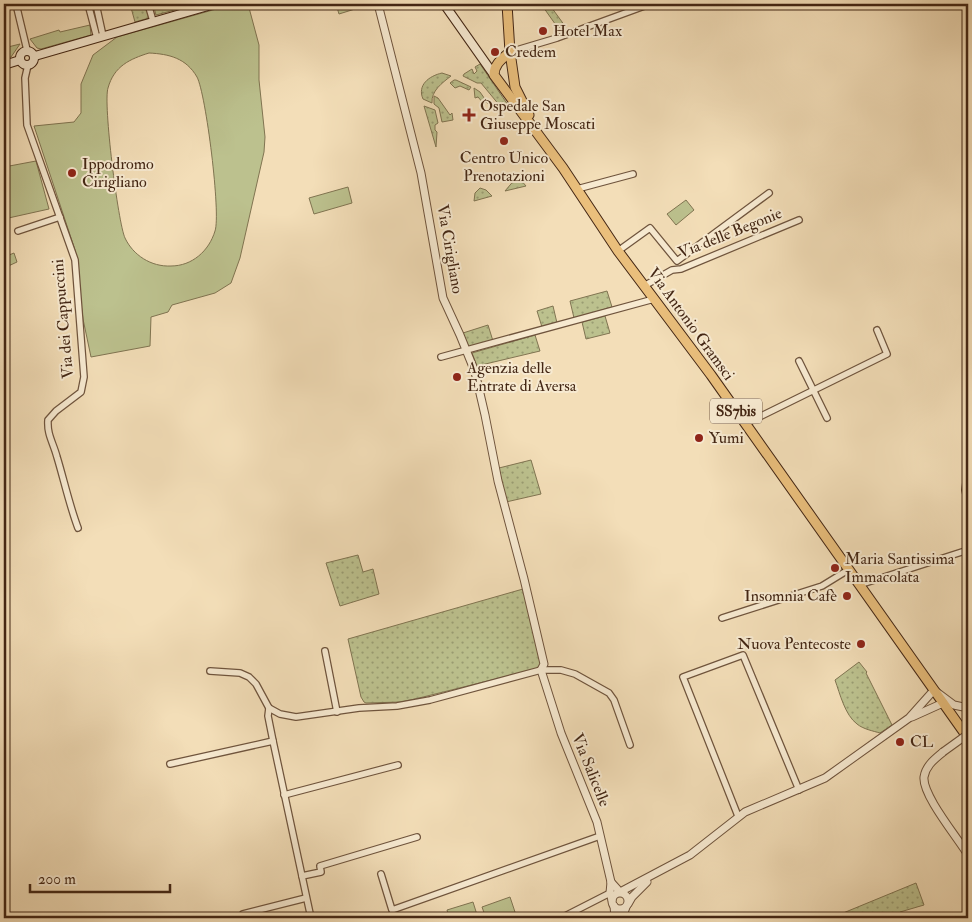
<svg xmlns="http://www.w3.org/2000/svg" width="972" height="922" font-family="'IM FELL Double Pica',serif">
	<style>
		.grass { fill: url(#grass-dots); stroke: #807451 }
		.park { fill: #bcc18e; stroke: #807451; fill-rule: evenodd }
		.lines { fill: none; stroke-linecap: round; stroke-linejoin: round }
		.minor-casing { stroke: #6f543d; stroke-width: 8 }
		.tertiary-casing { stroke: #6f543d; stroke-width: 9 }
		.secondary-casing { stroke: #432614; stroke-width: 10 }
		.primary-casing { stroke: #432614; stroke-width: 11 }
		.minor { stroke: #f7ead1; stroke-width: 5.5 }
		.tertiary { stroke: #f7ead1; stroke-width: 7 }
		.secondary { stroke: #f7ead1; stroke-width: 8 }
		.primary { stroke: #eabf7c; stroke-width: 9 }
		.tertiary-bridge-casing { stroke: #6f543d; stroke-width: 9; stroke-linecap: butt }
		.tertiary-bridge { stroke: #f7ead1; stroke-width: 7 }
		.poi-dot { fill: #8f2418; stroke: #f7ead1; stroke-width: 2 }
		.labels { text-anchor: middle; dominant-baseline: central; stroke-width: 4; stroke-linejoin: round; paint-order: stroke }
		.shield { fill: #f7ead1; stroke: #79614d; stroke-width: 1 }
		.shield-label { font-size: 15px; font-weight: bold; fill: #432614 }
		.poi-label { font-size: 16px; fill: #432614; stroke: #f7ead1; text-anchor: start }
		.street-label { font-size: 16px; fill: #432614; stroke: #f7ead1 }
	</style>
	<defs>
		<pattern id="grass-dots" width="8" height="8" patternUnits="userSpaceOnUse" patternTransform="scale(1.25)"><rect width="8" height="8" fill="#bcc18e"/><path d="M2 2h.1M6 6h.1" fill="none" stroke="#9a9d73" stroke-width="1.8" stroke-linecap="round"/></pattern>
	</defs>
	<rect width="100%" height="100%" fill="#f3deb8"/>
	<filter id="stains"><feTurbulence type="fractalNoise" baseFrequency=".004" numOctaves="4"/><feColorMatrix values="0 0 0 0 .2 0 0 0 0 .09 0 0 0 0 .02 0 0 0 .5 -.17"/></filter>
	<radialGradient id="worn" r=".72"><stop offset=".6" stop-color="#630" stop-opacity="0"/><stop offset="1" stop-color="#630" stop-opacity=".3"/></radialGradient>
	<g class="grass">
		<polygon points="130,4 146,4 149,18 135,22"/>
		<polygon points="153,4 188,4 189,6 156,15"/>
		<polygon points="541,4 549,4 565,26 558,28"/>
		<path d="M480,64L508,105C506,108 503,108 500,106L481,83H477L463,76L464,74L472,69L474,74L477,71L475,67Z"/>
		<path d="M442,73L451,76C442,83 431,91 432,103L423,99C417,85 429,76 442,73Z"/>
		<polygon points="454,80 456,80 471,87 469,90 460,86 455,88 450,83"/>
		<polygon points="474,88 480,92 489,105 486,102 484,104 478,97 475,98"/>
		<polygon points="434,96 438,98 450,115 452,113 453,120 442,122 439,108 434,104"/>
		<polygon points="424,106 435,110 438,123 435,125 435,130 437,132 436,147"/>
		<polygon points="516,178 520,179 526,186 505,191"/>
		<polygon points="480,188 486,190 492,196 474,201 475,193"/>
		<polygon points="607,291 612,307 574,318 570,301"/>
		<polygon points="553,306 557,323 542,327 537,311"/>
		<polygon points="605,316 610,333 586,339 582,322"/>
		<polygon points="488,325 493,341 469,347 463,333"/>
		<polygon points="535,335 540,351 477,366 472,353"/>
		<polygon points="531,460 541,494 506,502 499,468"/>
		<polygon points="358,555 363,572 373,569 379,594 340,606 326,563"/>
		<polygon points="523,589 541,663 540,668 415,699 401,702 366,703 364,702 361,697 348,639"/>
		<path d="M859,662L867,672L866,673L892,725L880,733C873,731 863,729 857,724C845,715 840,694 835,680Z"/>
		<polygon points="916,883 924,905 900,912 901,918 831,918"/>
	</g>
	<g class="park">
		<path d="M234,4H248L259,45V80L265,137L264,152L240,258L231,283L215,293L172,305L168,312L151,317L150,346L91,357L83,319L78,281L79,272L75,250L34,126L74,122L81,113V84L93,55L117,37ZM149,53C169,54 186,58 197,77C206,94 221,214 215,231C209,251 192,266 171,266C151,267 133,255 125,238C118,223 103,103 108,88C114,66 130,59 149,53Z"/>
		<polygon points="336,4 354,4 355,9 339,14"/>
		<polygon points="90,25 91,35 41,49 37,48 30,39 59,30 60,32"/>
		<polygon points="20,44 11,57 4,59 4,48"/>
		<polygon points="36,161 49,209 4,219 4,167"/>
		<polygon points="348,187 352,203 314,214 309,198"/>
		<polygon points="686,200 694,210 676,225 667,214"/>
		<polygon points="14,253 17,262 4,268 4,257"/>
		<polygon points="510,897 517,918 486,918 482,907"/>
		<polygon points="473,902 478,918 449,918 447,910"/>
	</g>
	<g class="lines">
		<defs>
			<g id="minor">
				<polyline points="16,4 27,50"/>
				<polyline points="88,4 97,38"/>
				<polyline points="96,4 103,36"/>
				<polyline points="148,4 153,21"/>
				<polyline points="510,52 557,38 650,4"/>
				<path d="M28,65L25,78L27,125L75,260L84,377L81,392L56,411L48,420C47,435 53,442 57,457C64,480 69,504 78,528"/>
				<polyline points="577,189 633,174"/>
				<polyline points="18,231 60,217"/>
				<polyline points="618,251 650,228 677,261 769,193"/>
				<polyline points="644,286 672,270 681,269 799,220"/>
				<polyline points="441,357 654,299"/>
				<polyline points="799,361 827,418"/>
				<polyline points="745,424 887,354 877,330"/>
				<polyline points="966,483 965,490 968,502"/>
				<polyline points="859,585 968,550"/>
				<polyline points="722,618 822,586 848,570"/>
				<polyline points="325,651 337,712"/>
				<polyline points="210,671 240,673 249,677 256,684 269,708 268,716 273,741 311,918"/>
				<polyline points="269,708 280,714 296,717 359,708 397,706 430,700 541,670 561,670 575,674 609,693 614,700 630,745"/>
				<polyline points="170,764 273,741"/>
				<polyline points="284,795 398,765"/>
				<polyline points="738,816 683,677 743,655 799,790"/>
				<polyline points="381,874 392,910 600,836"/>
				<polyline points="302,876 321,872 320,866 417,837"/>
				<polyline points="243,914 306,898"/>
				<polyline points="561,918 610,893"/>
			</g>
			<g id="tertiary">
				<polyline points="378,4 421,173 443,298 460,335 475,372 485,415 498,481 524,579 544,664 541,670 561,733 597,822 611,882 610,893 612,900"/>
				<polyline points="912,717 943,703"/>
				<path d="M943,752C935,759 926,765 924,777C922,795 958,838 968,855"/>
				<polyline points="611,882 620,892 690,855 745,812 825,778 909,718 934,690 954,705 968,708"/>
				<circle cx="620" cy="901" r="8"/>
				<polyline points="628,904 632,897 647,882"/>
				<polyline points="614,906 615,918"/>
				<polyline points="622,918 626,907"/>
			</g>
			<g id="secondary">
				<polyline points="444,4 494,75"/>
				<circle cx="27" cy="58" r="7"/>
				<polyline points="35,56 215,4"/>
				<polyline points="4,65 20,60"/>
			</g>
			<g id="primary">
				<polyline points="507,4 510,52 515,87 529,115"/>
				<path d="M510,52C502,59 494,64 494,75L563,168L618,251L711,375L968,738"/>
			</g>
		</defs>
		<use href="#minor" class="minor-casing"/>
		<use href="#tertiary" class="tertiary-casing"/>
		<use href="#secondary" class="secondary-casing"/>
		<use href="#primary" class="primary-casing"/>
		<use href="#minor" class="minor"/>
		<use href="#tertiary" class="tertiary"/>
		<use href="#secondary" class="secondary"/>
		<use href="#primary" class="primary"/>
		<defs>
			<polyline id="tertiary-bridge" points="943,752 968,734"/>
		</defs>
		<use href="#tertiary-bridge" class="tertiary-bridge-casing"/>
		<use href="#tertiary-bridge" class="tertiary-bridge"/>
	</g>
	<g class="poi-dot">
		<circle cx="543" cy="31" r="5"/>
		<circle cx="495" cy="52" r="5"/>
		<path d="M466.5 107.5h5v5h5v5h-5v5h-5v-5h-5v-5h5z"/>
		<circle cx="504" cy="141" r="5"/>
		<circle cx="72" cy="173" r="5"/>
		<circle cx="457" cy="377" r="5"/>
		<circle cx="699" cy="438" r="5"/>
		<circle cx="835" cy="568" r="5"/>
		<circle cx="847" cy="596" r="5"/>
		<circle cx="861" cy="644" r="5"/>
		<circle cx="900" cy="742" r="5"/>
	</g>
	<g class="labels">
		<rect class="shield" x="710" y="398.5" width="52" height="25" rx="4"/>
		<g class="shield-label">
			<text x="736" y="411">SS7bis</text>
		</g>
		<g class="poi-label">
			<text x="553" y="31">Hotel Max</text>
			<text x="505" y="52">Credem</text>
			<text x="480" y="106">Ospedale San<tspan x="480" dy="18">Giuseppe Moscati</tspan></text>
			<text x="504" y="158" text-anchor="middle">Centro Unico<tspan x="504" dy="18">Prenotazioni</tspan></text>
			<text x="82" y="164">Ippodromo<tspan x="82" dy="18">Cirigliano</tspan></text>
			<text x="467" y="368">Agenzia delle<tspan x="467" dy="18">Entrate di Aversa</tspan></text>
			<text x="709" y="438">Yumi</text>
			<text x="845" y="559">Maria Santissima<tspan x="845" dy="18">Immacolata</tspan></text>
			<text x="837" y="596" text-anchor="end">Insomnia Cafè</text>
			<text x="851" y="644" text-anchor="end">Nuova Pentecoste</text>
			<text x="910" y="742">CL</text>
		</g>
		<g class="street-label">
			<text transform="translate(730 233) rotate(-22)">Via delle Begonie</text>
			<text transform="translate(450 249) rotate(80)">Via Cirigliano</text>
			<text transform="translate(63 319) rotate(-95)">Via dei Cappuccini</text>
			<text transform="translate(691 324) rotate(54)">Via Antonio Gramsci</text>
			<text transform="translate(591 770) rotate(68)">Via Salicelle</text>
		</g>
	</g>
	<rect width="972" height="922" fill="none" stroke="#f3deb8" stroke-width="20"/>
	<rect x="5" y="5" width="962" height="912" fill="none" stroke="#432614" stroke-width="2.5"/>
	<rect x="10" y="10" width="952" height="902" fill="none" stroke="#432614"/>
	<path d="M30 884v8h140v-8" fill="none" stroke="#432614" stroke-width="2.5"/>
	<text x="38" y="884" font-size="15" fill="#432614" stroke="#f7ead1" stroke-width="4" paint-order="stroke">200 m</text>
	<rect width="100%" height="100%" filter="url(#stains)"/>
	<rect width="100%" height="100%" fill="url(#worn)"/>
</svg>
